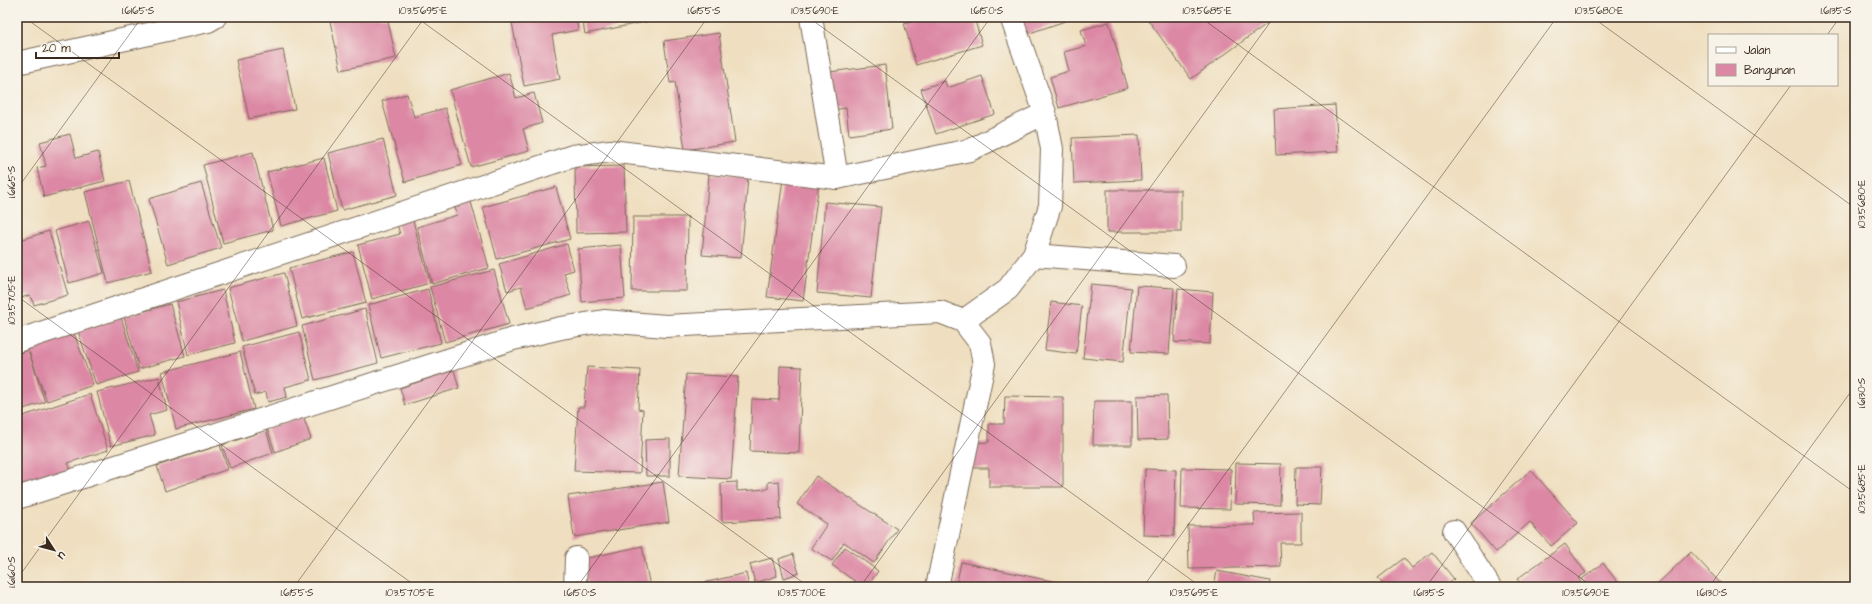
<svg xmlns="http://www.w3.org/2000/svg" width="1872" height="604" font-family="'Architects Daughter',sans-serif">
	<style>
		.building { fill: #dc87a4 }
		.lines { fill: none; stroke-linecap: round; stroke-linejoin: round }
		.minor-casing { stroke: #7a6957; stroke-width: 24 }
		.minor { stroke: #fff; stroke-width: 22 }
		.ticks { fill: none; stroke: #3b2a1e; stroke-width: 1; stroke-opacity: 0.45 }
		.neatline { fill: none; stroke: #3b2a1e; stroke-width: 1.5 }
		.ticks-label { font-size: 10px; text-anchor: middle; fill: #3b2a1e }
	</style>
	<rect width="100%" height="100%" fill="#f7f3e8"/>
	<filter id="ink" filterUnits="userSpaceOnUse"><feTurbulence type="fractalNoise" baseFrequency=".025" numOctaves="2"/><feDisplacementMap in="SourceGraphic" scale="8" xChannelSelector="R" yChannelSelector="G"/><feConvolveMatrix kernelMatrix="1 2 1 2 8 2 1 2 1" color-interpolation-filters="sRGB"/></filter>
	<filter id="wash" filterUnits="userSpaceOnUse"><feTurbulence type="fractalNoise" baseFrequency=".012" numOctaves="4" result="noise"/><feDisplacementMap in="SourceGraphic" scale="16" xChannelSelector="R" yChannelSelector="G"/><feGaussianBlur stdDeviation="0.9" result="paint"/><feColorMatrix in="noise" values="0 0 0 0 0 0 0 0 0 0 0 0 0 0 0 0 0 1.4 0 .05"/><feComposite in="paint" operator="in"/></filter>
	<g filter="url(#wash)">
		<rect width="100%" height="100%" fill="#efdfc0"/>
		<g id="blocks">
			<g class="building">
				<polygon points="329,17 387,17 396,58 341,70"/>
				<polygon points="511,17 576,17 578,30 552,35 560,79 524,86"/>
				<polygon points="582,17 650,17 650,21 585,34"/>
				<polygon points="923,17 932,17 933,22 951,17 974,17 982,45 916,65 904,23"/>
				<polygon points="1018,17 1067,17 1068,20 1024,35"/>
				<polygon points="1146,17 1276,17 1191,79"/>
				<polygon points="1109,22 1128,88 1059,108 1050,77 1069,71 1064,52 1086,46 1081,30"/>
				<polygon points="719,33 735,142 685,150 675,82 670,83 664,41"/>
				<polygon points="283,50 295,109 249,119 236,60"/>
				<polygon points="885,65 892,129 849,135 846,108 833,110 829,72"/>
				<polygon points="509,73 516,98 534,93 542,123 523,129 529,151 471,167 450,90"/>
				<polygon points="982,76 995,114 936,134 921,89 945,81 947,88"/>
				<polygon points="407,94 414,117 445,108 462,165 405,182 382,101"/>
				<polygon points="1335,105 1338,152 1276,155 1274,109"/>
				<polygon points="70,134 76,158 98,152 105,181 44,197 37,168 46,166 40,142"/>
				<polygon points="1139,135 1141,180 1074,183 1072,138"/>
				<polygon points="383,139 397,195 342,210 328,153"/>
				<polygon points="253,152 273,230 223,243 203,165"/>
				<polygon points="324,158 337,211 281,226 267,172"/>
				<polygon points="624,166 626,232 576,233 575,167"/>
				<polygon points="709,174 748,177 741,258 702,255"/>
				<polygon points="783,179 819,183 803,301 767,297"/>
				<polygon points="129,181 152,271 108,283 85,192"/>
				<polygon points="201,183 221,248 168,264 149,199"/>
				<polygon points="556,187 570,239 497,259 483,207"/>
				<rect x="1107" y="190" width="74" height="42"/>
				<polygon points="470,198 489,268 432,284 417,227 457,215 454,203"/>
				<polygon points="825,202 881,207 871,298 817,293"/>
				<polygon points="412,217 430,283 372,299 358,245 400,234 396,221"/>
				<polygon points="633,217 688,217 687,291 632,291"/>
				<polygon points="89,221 104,273 69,283 55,231"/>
				<polygon points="49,231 68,295 34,305 30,295 18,299 17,296 17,241"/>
				<polygon points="567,244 574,270 564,273 571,295 527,308 521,287 507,291 499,264"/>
				<polygon points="621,245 625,298 582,302 578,249"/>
				<polygon points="353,252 366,303 302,319 289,268"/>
				<polygon points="494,270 509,324 445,342 430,287"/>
				<polygon points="284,273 297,326 242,341 228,288"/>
				<polygon points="1091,284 1131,288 1123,362 1083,358"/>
				<polygon points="1137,286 1174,288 1169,354 1131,352"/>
				<polygon points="428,289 441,343 381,358 368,305"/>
				<polygon points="1178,289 1213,292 1210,344 1174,342"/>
				<polygon points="223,290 235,343 188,355 176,302"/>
				<polygon points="1051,302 1082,306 1076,354 1045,350"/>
				<polygon points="170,304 185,356 139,369 124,317"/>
				<polygon points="365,309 378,363 315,380 302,326"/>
				<polygon points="121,317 138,372 96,385 78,331"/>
				<polygon points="299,332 311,380 285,387 287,397 268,402 266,392 255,395 242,347"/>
				<polygon points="74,333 93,385 47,401 29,352 45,402 17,411 17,354 29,350 26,342"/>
				<polygon points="240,352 254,409 176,429 162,372"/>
				<polygon points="780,366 802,367 799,453 750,451 752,399 779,400"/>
				<polygon points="587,367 640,370 638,409 643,410 640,473 574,471 578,407 584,407"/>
				<polygon points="454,370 459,388 405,405 400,388"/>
				<polygon points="686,374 738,377 731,479 679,476"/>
				<polygon points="159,377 167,410 149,415 155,435 111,446 97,392"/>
				<polygon points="90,394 108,450 68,463 71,470 17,488 17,418"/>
				<polygon points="1167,395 1168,439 1138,440 1137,396"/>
				<polygon points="1005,396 1063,397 1063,487 989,487 989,468 973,468 973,443 989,442 989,424 1004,424"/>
				<polygon points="1094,401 1132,401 1132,445 1093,445"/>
				<polygon points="303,416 311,439 275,452 267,428"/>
				<polygon points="266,430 273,453 230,468 222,445"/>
				<polygon points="670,439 670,476 646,476 645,440"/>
				<polygon points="220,445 228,469 165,491 157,466"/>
				<polygon points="1236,463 1281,464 1280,505 1235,504"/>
				<polygon points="1296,467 1322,467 1320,505 1295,504"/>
				<polygon points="1182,468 1231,469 1230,509 1181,508"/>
				<polygon points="1145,469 1176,470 1174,536 1143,535"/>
				<polygon points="1531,470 1578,523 1551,546 1530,522 1496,552 1471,523"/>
				<polygon points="816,476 897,529 874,563 844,542 832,561 811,548 827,524 797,504"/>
				<polygon points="779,481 781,519 722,522 721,483 737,482 737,491 768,489 768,482"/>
				<polygon points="663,482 669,522 574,537 568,496"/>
				<polygon points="1301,512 1301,543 1280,543 1281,567 1189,569 1188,526 1255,525 1254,513"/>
				<polygon points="1565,544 1586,573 1578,578 1584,587 1523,587 1517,579"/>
				<polygon points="642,546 650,587 589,587 583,559"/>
				<polygon points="845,547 878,571 867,587 863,587 832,565"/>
				<polygon points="1432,552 1454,579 1445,587 1385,587 1378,578 1404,558 1412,568"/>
				<polygon points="1691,552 1724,587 1658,587 1656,585"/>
				<polygon points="793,554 799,573 784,578 779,559"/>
				<polygon points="772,558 777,576 755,583 750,564"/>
				<polygon points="961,562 1056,582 1055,587 956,587"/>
				<polygon points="1603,563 1621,587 1588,587 1582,579"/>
				<polygon points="1217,571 1270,581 1269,587 1214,587"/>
				<polygon points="746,573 749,587 696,587 695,585"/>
			</g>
		</g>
	</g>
	<g filter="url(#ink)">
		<use href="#blocks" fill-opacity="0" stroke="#7a6957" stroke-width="1"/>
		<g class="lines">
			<defs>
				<g id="minor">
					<polyline points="811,17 837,178"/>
					<polyline points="17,63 208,21 215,17"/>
					<polyline points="1034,255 1174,266"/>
					<polyline points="963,321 1008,289 1034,255 1050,206 1052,149 1045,113 1011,17"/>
					<polyline points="17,341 573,156 610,151 837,178 970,150 1045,113"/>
					<polyline points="17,498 513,339 561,328 604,321 666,326 940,312 963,321 980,343 984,364 937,587"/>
					<polyline points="1454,531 1490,587"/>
					<polyline points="575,587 576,558"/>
				</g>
			</defs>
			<use href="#minor" class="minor-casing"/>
			<use href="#minor" class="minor"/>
		</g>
	</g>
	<path class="ticks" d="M24,17L809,587M416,17L1201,587M808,17L1593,587M1200,17L1855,493M1592,17L1855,208M1827,35L1840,17M17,189L142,17M17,296L417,587M17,579L425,17M17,581L25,587M294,587L708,17M577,587L991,17M860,587L1274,17M1143,587L1557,17M1426,587L1791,85M1709,587L1855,386"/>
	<rect width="1872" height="604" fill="none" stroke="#f7f3e8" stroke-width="44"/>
	<rect x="1708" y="34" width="130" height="52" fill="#f7f3e8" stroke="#aca397"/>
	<rect x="1716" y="47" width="20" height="6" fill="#ffffff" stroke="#aca397"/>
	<text x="1744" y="54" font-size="12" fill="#3b2a1e">Jalan</text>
	<rect x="1716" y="64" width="20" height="12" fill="#dc87a4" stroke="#aca397"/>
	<text x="1744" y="74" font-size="12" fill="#3b2a1e">Bangunan</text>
	<g transform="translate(54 550) rotate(126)" stroke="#f7f3e8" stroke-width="3" paint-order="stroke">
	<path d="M0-3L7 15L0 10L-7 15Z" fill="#3b2a1e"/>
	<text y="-6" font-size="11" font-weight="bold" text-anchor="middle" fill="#3b2a1e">U</text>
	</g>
	<path d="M36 52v6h83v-6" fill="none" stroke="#3b2a1e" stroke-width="2"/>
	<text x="42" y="52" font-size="12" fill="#3b2a1e" stroke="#f7f3e8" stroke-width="3" paint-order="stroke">20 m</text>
	<rect x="22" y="22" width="1828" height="560" class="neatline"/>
	<g class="ticks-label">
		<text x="138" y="14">1.6165°S</text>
		<text x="423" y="14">103.5695°E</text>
		<text x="704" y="14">1.6155°S</text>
		<text x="815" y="14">103.5690°E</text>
		<text x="987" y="14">1.6150°S</text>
		<text x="1207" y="14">103.5685°E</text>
		<text x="1599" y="14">103.5680°E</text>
		<text x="1836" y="14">1.6135°S</text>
		<text transform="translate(11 182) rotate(-90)" y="4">1.6165°S</text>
		<text transform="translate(1861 204) rotate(-90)" y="4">103.5680°E</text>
		<text transform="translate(11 300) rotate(-90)" y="4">103.5705°E</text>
		<text transform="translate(1861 393) rotate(-90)" y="4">1.6130°S</text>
		<text transform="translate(1861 489) rotate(-90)" y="4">103.5685°E</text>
		<text transform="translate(11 572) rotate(-90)" y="4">1.6160°S</text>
		<text x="297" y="596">1.6155°S</text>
		<text x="410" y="596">103.5705°E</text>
		<text x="580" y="596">1.6150°S</text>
		<text x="802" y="596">103.5700°E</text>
		<text x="1194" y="596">103.5695°E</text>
		<text x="1429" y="596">1.6135°S</text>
		<text x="1586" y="596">103.5690°E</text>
		<text x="1712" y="596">1.6130°S</text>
	</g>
</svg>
